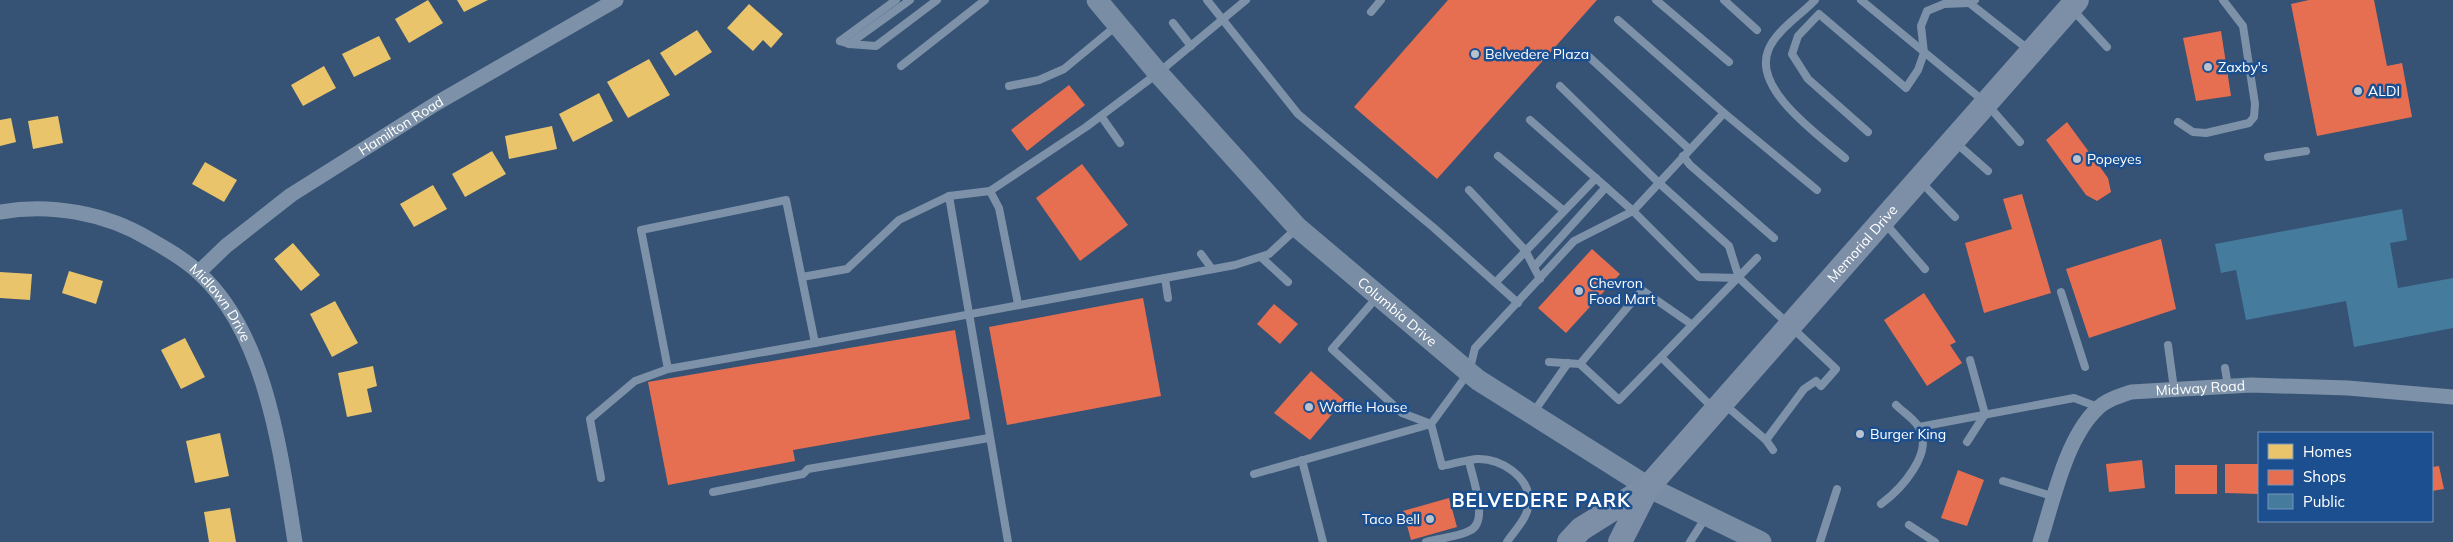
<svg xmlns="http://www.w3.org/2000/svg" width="2453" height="542" font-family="Mulish,sans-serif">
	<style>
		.homes { fill: #e9c46a }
		.shops { fill: #e76f51 }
		.public { fill: #457b9d }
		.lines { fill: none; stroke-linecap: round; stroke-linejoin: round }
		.lane { stroke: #7d92a8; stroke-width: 8 }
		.street { stroke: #7d92a8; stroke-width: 15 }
		.secondary { stroke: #798da4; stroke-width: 21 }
		.primary { stroke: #7d8ea7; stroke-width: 24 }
		.poi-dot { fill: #b9c2ce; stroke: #1b4f8f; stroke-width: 2 }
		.labels { text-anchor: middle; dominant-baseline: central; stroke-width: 5; stroke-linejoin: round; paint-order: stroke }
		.poi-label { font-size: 14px; fill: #fff; stroke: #1b4f8f; text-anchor: start }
		.street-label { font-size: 14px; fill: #fff; stroke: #1b4f8f }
		.district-label { font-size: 19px; font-weight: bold; letter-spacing: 1px; fill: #fff; stroke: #1b4f8f }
	</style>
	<rect width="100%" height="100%" fill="#365274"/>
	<g class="homes">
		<polygon points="428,0 443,23 409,43 395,19"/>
		<polygon points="457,0 488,0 464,12"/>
		<polygon points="749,4 783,34 771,48 763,40 753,51 727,28"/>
		<polygon points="697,30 712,52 675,76 660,53"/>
		<polygon points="379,36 391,59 354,77 342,54"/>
		<polygon points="649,59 670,95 628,118 607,82"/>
		<polygon points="324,66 336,88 303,106 291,85"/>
		<polygon points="599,93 613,121 573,142 559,114"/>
		<polygon points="58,116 63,143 33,149 28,121"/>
		<polygon points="11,118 16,142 0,146 0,120"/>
		<polygon points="552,126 557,149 509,159 505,136"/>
		<polygon points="492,151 506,174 465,197 452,174"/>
		<polygon points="205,162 237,180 224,202 192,184"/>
		<polygon points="433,185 447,209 414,227 400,204"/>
		<polygon points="293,243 320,275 301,291 274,259"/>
		<polygon points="69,271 103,281 96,304 62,293"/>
		<polygon points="0,272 32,274 30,300 0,298"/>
		<polygon points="335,301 358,343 332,357 310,314"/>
		<polygon points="185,338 205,377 181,389 161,350"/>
		<polygon points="373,366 377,386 367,389 372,412 347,417 338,373"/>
		<polygon points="220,433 229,476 195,483 186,441"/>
		<polygon points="230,508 236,542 209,542 204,512"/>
	</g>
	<g class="shops">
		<polygon points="1448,0 1597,0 1437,179 1354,107"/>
		<polygon points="2309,0 2374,0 2387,66 2402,63 2412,117 2317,136 2291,4"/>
		<polygon points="2221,31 2231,96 2196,101 2183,38"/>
		<polygon points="1069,85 1085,105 1027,151 1011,130"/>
		<polygon points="2067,122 2108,178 2111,192 2097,201 2086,195 2046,140"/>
		<polygon points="1082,164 1128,225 1080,261 1036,198"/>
		<polygon points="2022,194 2051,293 1984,313 1965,243 2012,229 2003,199"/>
		<polygon points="2161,239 2176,309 2089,338 2066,269"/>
		<polygon points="1592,249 1620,274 1566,333 1538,308"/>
		<polygon points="1924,293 1956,342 1950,345 1962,363 1927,386 1884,320"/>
		<polygon points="1143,298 1161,396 1007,425 989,327"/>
		<polygon points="1274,304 1298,324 1280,344 1257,324"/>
		<polygon points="955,330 970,419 793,450 795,461 668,485 648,382"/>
		<polygon points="1311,371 1344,400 1310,440 1274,413"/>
		<polygon points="2142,460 2145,488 2109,492 2106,464"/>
		<polygon points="2225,464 2259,464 2259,494 2225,493"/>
		<rect x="2175" y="465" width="42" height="29"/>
		<polygon points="2439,466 2444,489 2432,491 2432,467"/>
		<polygon points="1958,470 1984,480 1967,526 1941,518"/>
		<polygon points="1449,498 1457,527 1411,540 1403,511"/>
	</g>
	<polygon class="public" points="2402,209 2407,240 2390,243 2398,288 2453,278 2453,328 2354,347 2346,301 2246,320 2236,270 2221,273 2215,244"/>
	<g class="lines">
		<g class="lane">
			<polyline points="1207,0 1298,114 1434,228 1518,303"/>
			<polyline points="1656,0 1729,62"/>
			<polyline points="1724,0 1757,30"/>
			<path d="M1815,0C1801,15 1775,31 1768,51C1753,90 1820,136 1845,158"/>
			<polyline points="1861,0 1986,103 2020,142"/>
			<polyline points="1967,1 2029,50"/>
			<polyline points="2073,10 2107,47"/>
			<polyline points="1371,12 1381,0"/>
			<polyline points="1173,23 1191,46"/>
			<polyline points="840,41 849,44 876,46 937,0"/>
			<polyline points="840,41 896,0"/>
			<polyline points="849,44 910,0"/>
			<polyline points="1587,55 1689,149"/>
			<polyline points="901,66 985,0"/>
			<polyline points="1009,86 1039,80 1064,69 1116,26"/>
			<polyline points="1560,86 1659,183 1729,246 1739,278 1836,369 1821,386 1816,381 1804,389 1766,440 1773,450"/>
			<polyline points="1724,113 1817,190"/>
			<polyline points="1101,116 1120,143"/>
			<polyline points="1530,120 1633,211 1699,277 1739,278"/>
			<polyline points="2178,122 2193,132 2206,133 2249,123 2254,117 2255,104 2243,26 2223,0"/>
			<polyline points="1868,132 1808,79 1792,54 1798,36 1819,14 1906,88 1918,70 1924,53 1921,26 1927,11 1944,4 1969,3 1975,0"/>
			<polyline points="1955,142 1988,171"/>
			<polyline points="1498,156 1563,210"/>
			<polyline points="1683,156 1690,165 1774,238"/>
			<polyline points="2268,157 2306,151"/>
			<polyline points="1921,182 1955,217"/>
			<polyline points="1469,190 1525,250 1540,279"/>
			<polyline points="990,191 949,196 1008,542"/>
			<polyline points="1884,222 1925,269"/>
			<polyline points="1201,254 1212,269"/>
			<polyline points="1261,257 1288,282"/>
			<polyline points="1534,267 1606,187"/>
			<polyline points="802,277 847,269 899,220 949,196"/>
			<polyline points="1165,278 1168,298"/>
			<polyline points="1496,282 1596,178"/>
			<polyline points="2061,292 2085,367"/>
			<polyline points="1378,296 1332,349 1402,413 1431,424"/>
			<polyline points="1018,304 999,208 990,191 1086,127 1158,73 1246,0"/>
			<polyline points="2168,345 2174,389"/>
			<polyline points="1549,362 1580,364 1619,400 1661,357"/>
			<polyline points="1580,364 1642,290 1691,324"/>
			<polyline points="2225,368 2228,386"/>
			<polyline points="668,369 641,230 786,200 815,343"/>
			<polyline points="1724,404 1766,440"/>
			<polyline points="1713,408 1661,357 1757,258"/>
			<polyline points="1533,413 1568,363"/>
			<polyline points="1919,427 2074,398 2098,407"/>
			<polyline points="1967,442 1985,414 1970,360"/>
			<polyline points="1302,460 1323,542"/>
			<polyline points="1254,474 1431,424"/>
			<polyline points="601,478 590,419 635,381 668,369 815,343 1235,265 1269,254 1296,229"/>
			<polyline points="2003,481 2055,497"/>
			<polyline points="713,492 803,474 808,469 989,438"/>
			<path d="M1881,504C1900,490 1936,452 1918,426C1913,418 1903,412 1896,405"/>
			<polyline points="1909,525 1935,542"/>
			<path d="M1426,542C1440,538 1459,537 1471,530C1489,520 1472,477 1469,461"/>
			<path d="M1507,542C1515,530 1529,517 1529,501C1529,476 1500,458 1477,459C1465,460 1453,464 1442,466L1431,424L1469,372L1475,348L1574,241L1633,211L1724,113L1618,20"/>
			<polyline points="1690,542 1706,517"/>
			<polyline points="1820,542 1837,489"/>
		</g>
		<g class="street">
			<path id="s1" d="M0,212C50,203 106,213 149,239C166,249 185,259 199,273C267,334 281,456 295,542"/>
			<path id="s2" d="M199,272L226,246L291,195L437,103L616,0"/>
			<path id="s3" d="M2040,542C2053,501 2066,438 2097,409C2106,400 2119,396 2131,392L2251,385L2348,388L2453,397"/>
		</g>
		<path class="secondary" id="s4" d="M1097,0L1158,73L1297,227L1478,380L1648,487L1761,542"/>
		<g class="primary">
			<polyline points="1569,542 1581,529 1648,487"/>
			<path id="s5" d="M1620,542L1648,487L2077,0"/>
		</g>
	</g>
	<g class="poi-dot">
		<circle cx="1475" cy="54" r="5"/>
		<circle cx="2208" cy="67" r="5"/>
		<circle cx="2358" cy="91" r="5"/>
		<circle cx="2077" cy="159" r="5"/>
		<circle cx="1579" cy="291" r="5"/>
		<circle cx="1309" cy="407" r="5"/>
		<circle cx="1860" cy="434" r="5"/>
		<circle cx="1430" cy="519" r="5"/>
	</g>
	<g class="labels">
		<g class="poi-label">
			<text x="1485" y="54">Belvedere Plaza</text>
			<text x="2218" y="67">Zaxby's</text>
			<text x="2368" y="91">ALDI</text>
			<text x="2087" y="159">Popeyes</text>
			<text x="1589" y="283">Chevron<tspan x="1589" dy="16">Food Mart</tspan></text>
			<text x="1319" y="407">Waffle House</text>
			<text x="1870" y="434">Burger King</text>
			<text x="1420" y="519" text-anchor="end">Taco Bell</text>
		</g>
		<g class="street-label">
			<text stroke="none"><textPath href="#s2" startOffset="250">Hamilton Road</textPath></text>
			<text stroke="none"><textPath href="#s5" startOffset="386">Memorial Drive</textPath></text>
			<text stroke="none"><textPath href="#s1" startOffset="252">Midlawn Drive</textPath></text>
			<text stroke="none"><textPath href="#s4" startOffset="434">Columbia Drive</textPath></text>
			<text stroke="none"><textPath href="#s3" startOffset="254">Midway Road</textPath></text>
		</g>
		<g class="district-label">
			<text x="1541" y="500">BELVEDERE PARK</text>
		</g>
	</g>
	<rect x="2258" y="432" width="175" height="90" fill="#1b4f8f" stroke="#7695bc"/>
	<rect x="2268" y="444" width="25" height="15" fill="#e9c46a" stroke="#7695bc"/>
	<text x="2303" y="457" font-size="15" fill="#ffffff">Homes</text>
	<rect x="2268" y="470" width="25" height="15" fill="#e76f51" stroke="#7695bc"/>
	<text x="2303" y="482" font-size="15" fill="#ffffff">Shops</text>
	<rect x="2268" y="494" width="25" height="15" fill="#457b9d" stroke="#7695bc"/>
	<text x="2303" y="507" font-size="15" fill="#ffffff">Public</text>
</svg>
